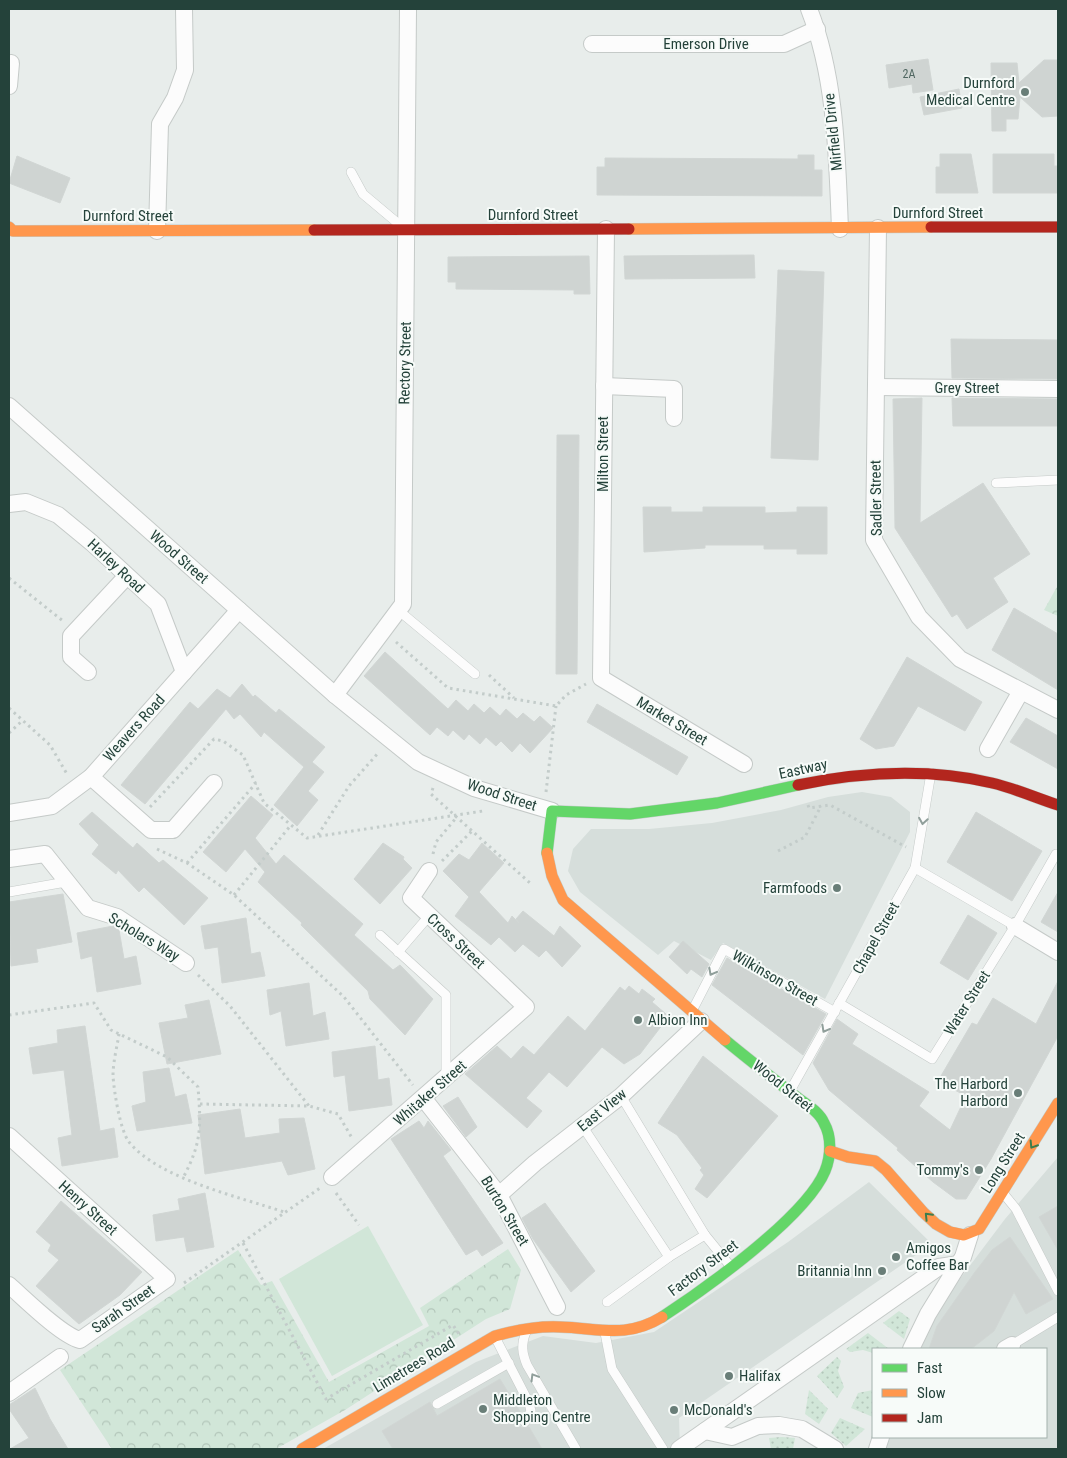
<svg xmlns="http://www.w3.org/2000/svg" width="1067" height="1458" font-family="'Roboto Condensed',sans-serif">
	<style>
		.built { fill: #d6dedb }
		.park { fill: url(#park-crowns) }
		.garden { fill: url(#garden-dots) }
		.pitch { fill: #d1e6d8 }
		.building { fill: #cfd4d2; stroke: #d1d6d4 }
		.lines { fill: none; stroke-linecap: round; stroke-linejoin: round }
		.lane-casing { stroke: #c5cac8; stroke-width: 10 }
		.street-casing { stroke: #c5cac8; stroke-width: 18 }
		.fast-casing { stroke: #c3cbc8; stroke-width: 12 }
		.slow-casing { stroke: #c3cbc8; stroke-width: 12 }
		.jam-casing { stroke: #c3cbc8; stroke-width: 12 }
		.path { stroke: #c3ccca; stroke-width: 3; stroke-dasharray: 2.5 4; stroke-linecap: butt }
		.lane { stroke: #fcfcfc; stroke-width: 9 }
		.street { stroke: #fcfcfc; stroke-width: 16 }
		.fast { stroke: #63d668; stroke-width: 11 }
		.slow { stroke: #ff974d; stroke-width: 11 }
		.jam { stroke: #b3261e; stroke-width: 11 }
		.oneway { stroke: #909f9b }
		.oneway2 { stroke: #3d7d4c }
		.poi-dot { fill: #697e78; stroke: #f7fbf9; stroke-width: 2 }
		.labels { text-anchor: middle; dominant-baseline: central; stroke-width: 4; stroke-linejoin: round; paint-order: stroke }
		.number-label { font-size: 12px; fill: #506761 }
		.street-label { font-size: 15px; fill: #24423a; stroke: #f7fbf9 }
		.poi-label { font-size: 15px; fill: #24423a; stroke: #f7fbf9; text-anchor: end }
	</style>
	<defs>
		<pattern id="park-crowns" width="20" height="18" patternUnits="userSpaceOnUse" patternTransform="scale(1.25)"><rect width="20" height="18" fill="#d1e6d8"/><path d="M2 6a3 3 0 1 1 6 0M12 15a3 3 0 1 1 6 0" fill="none" stroke="#b3c6ba"/></pattern>
		<pattern id="garden-dots" width="8" height="8" patternUnits="userSpaceOnUse" patternTransform="scale(1.25)"><rect width="8" height="8" fill="#d1e6d8"/><path d="M2 2h.1M6 6h.1" fill="none" stroke="#b3c6ba" stroke-width="1.8" stroke-linecap="round"/></pattern>
	</defs>
	<rect width="100%" height="100%" fill="#e8edeb"/>
	<g class="built">
		<polygon points="862,792 891,797 910,812 910,832 825,999 723,943 711,960 674,941 658,955 580,892 568,871 573,849 591,829 649,829 712,823 781,810 828,797"/>
		<polygon points="1058,1157 1058,1449 885,1449 889,1437 1046,1437 1046,1349 919,1349 932,1316 1005,1219"/>
		<polygon points="869,1182 932,1244 679,1418 680,1449 323,1449 476,1362 543,1336 596,1343 654,1332 788,1242"/>
	</g>
	<g class="park">
		<polygon points="1058,585 1058,616 1044,610"/>
		<polygon points="508,1249 521,1270 510,1309 486,1319 345,1410 276,1449 112,1449 60,1370 238,1250 261,1285 272,1281 329,1382 429,1326 420,1308"/>
	</g>
	<g class="garden">
		<polygon points="899,1311 910,1319 904,1339 883,1323"/>
		<polygon points="868,1333 889,1349 873,1349 873,1353 863,1350 850,1352 846,1349"/>
		<polygon points="837,1357 841,1361 838,1371 844,1387 837,1398 817,1376"/>
		<polygon points="809,1390 828,1409 819,1424 805,1414"/>
		<polygon points="873,1390 873,1417 851,1408 858,1393"/>
		<polygon points="840,1418 865,1429 846,1446 831,1433"/>
		<polygon points="782,1437 795,1438 793,1449 771,1449 769,1438"/>
	</g>
	<polygon class="pitch" points="368,1226 423,1325 332,1376 279,1279"/>
	<g class="building">
		<polygon points="928,59 933,90 913,93 912,84 889,88 886,65"/>
		<polygon points="1044,60 1058,60 1058,116 1042,117 1020,97 1018,119 1006,119 1006,131 992,131 991,63 1017,63 1019,83"/>
		<polygon points="959,89 962,108 924,115 920,97"/>
		<polygon points="940,154 971,154 978,193 936,193 936,167 940,167"/>
		<polygon points="993,154 1054,154 1054,166 1058,166 1058,193 993,193"/>
		<polygon points="798,155 814,155 814,170 822,170 822,196 597,195 597,167 605,167 605,158 798,159"/>
		<polygon points="17,156 70,178 60,203 9,183"/>
		<polygon points="754,255 755,278 625,279 624,256"/>
		<polygon points="589,256 590,294 574,294 574,290 456,289 456,282 448,282 448,257"/>
		<polygon points="778,270 824,272 818,460 771,458"/>
		<polygon points="951,339 1058,340 1058,379 952,378"/>
		<polygon points="922,398 920,523 983,483 1030,554 993,578 1008,602 967,629 957,614 952,617 895,528 893,399"/>
		<polygon points="952,398 1058,399 1058,426 953,426"/>
		<polygon points="557,435 579,435 577,674 556,674"/>
		<polygon points="643,507 671,507 671,512 703,512 703,507 765,507 765,513 797,512 797,507 827,507 827,554 797,554 797,549 764,549 764,545 705,545 705,548 644,552"/>
		<polygon points="1014,608 1058,634 1058,690 992,650"/>
		<polygon points="385,652 448,709 456,700 468,711 474,704 484,713 490,707 500,716 506,709 517,719 523,713 534,722 540,716 553,728 530,753 520,743 512,752 501,741 496,746 486,737 480,744 469,734 464,740 453,730 448,736 437,727 430,735 364,676"/>
		<polygon points="907,657 982,702 965,731 918,706 894,746 876,749 860,739"/>
		<polygon points="242,684 253,697 255,695 276,713 279,709 325,747 312,762 324,772 308,791 318,800 297,826 274,805 304,767 264,732 261,737 240,714 234,719 226,709 145,804 121,785 190,702 198,709 217,689 230,698"/>
		<polygon points="597,704 688,757 677,775 587,722"/>
		<polygon points="1026,718 1058,736 1058,769 1010,742"/>
		<polygon points="251,796 273,815 255,838 276,864 284,855 363,924 354,935 393,970 400,965 433,999 405,1035 370,999 368,991 301,925 302,923 258,882 265,872 245,849 226,872 203,852"/>
		<polygon points="92,812 133,848 137,843 159,863 163,860 208,898 184,925 144,887 139,892 118,870 116,874 92,854 99,845 79,824"/>
		<polygon points="976,812 1042,851 1012,901 947,862"/>
		<polygon points="383,843 404,857 403,859 412,868 380,904 354,879"/>
		<polygon points="482,843 504,863 479,892 508,923 512,916 519,923 516,919 523,911 554,936 560,926 581,946 562,967 546,950 539,957 523,944 515,952 499,937 491,945 455,916 469,897 443,871 459,854 469,860"/>
		<polygon points="1058,892 1058,932 1041,922"/>
		<polygon points="63,894 72,942 36,949 38,962 11,966 9,902"/>
		<polygon points="968,915 997,933 968,980 940,963"/>
		<polygon points="246,918 251,954 260,952 265,976 222,983 218,947 205,949 201,926"/>
		<polygon points="113,926 119,930 124,959 136,956 141,984 97,992 92,956 81,959 77,933"/>
		<polygon points="683,941 709,964 702,977 691,969 687,974 669,957"/>
		<polygon points="727,958 826,1014 803,1055 712,985"/>
		<polygon points="1058,981 1058,1036 991,1159 966,1199 956,1199 933,1182 897,1150 898,1148 829,1090 813,1063 837,1019 858,1034 852,1044 929,1092 919,1106 950,1130 966,1096 938,1081 972,1023 977,1025 993,998 1036,1024"/>
		<polygon points="309,983 313,1016 325,1012 329,1039 286,1046 281,1011 270,1015 267,990"/>
		<polygon points="629,986 639,994 642,989 655,999 652,1002 666,1014 666,1020 640,1054 624,1064 602,1047 567,1087 549,1072 526,1098 542,1111 527,1128 465,1074 497,1046 511,1059 523,1046 534,1055 568,1016 585,1031 620,987 625,991"/>
		<polygon points="209,1000 221,1054 167,1064 159,1023 188,1018 185,1005"/>
		<polygon points="85,1026 100,1131 114,1128 118,1157 62,1166 58,1138 72,1135 64,1070 33,1074 29,1048 58,1043 57,1030"/>
		<polygon points="375,1046 378,1080 389,1078 392,1105 349,1111 345,1075 334,1077 332,1052"/>
		<polygon points="703,1056 778,1116 707,1198 695,1189 704,1175 700,1170 702,1168 677,1135 658,1123"/>
		<polygon points="169,1068 175,1097 186,1094 192,1123 137,1131 132,1106 146,1102 143,1072"/>
		<polygon points="458,1097 477,1127 466,1137 443,1106"/>
		<polygon points="240,1109 245,1138 280,1133 279,1119 304,1118 315,1169 288,1175 282,1161 205,1174 198,1115"/>
		<polygon points="419,1121 424,1128 428,1121 451,1150 443,1156 503,1243 482,1256 477,1249 466,1255 391,1139"/>
		<polygon points="205,1193 214,1247 187,1252 184,1237 156,1241 153,1215 180,1210 178,1199"/>
		<polygon points="61,1201 142,1272 120,1295 79,1324 36,1286 59,1260 48,1251 51,1245 36,1232"/>
		<polygon points="545,1203 595,1271 571,1292 533,1239 522,1218"/>
		<polygon points="1058,1206 1058,1250 1039,1217"/>
		<polygon points="1010,1237 1053,1299 1026,1314 1014,1292 994,1331 971,1349 929,1349 937,1326 975,1272 992,1250"/>
		<polygon points="500,1379 522,1415 519,1425 522,1428 529,1427 542,1449 393,1449 382,1431 430,1402 437,1416"/>
		<polygon points="35,1388 50,1419 68,1449 10,1449 29,1438 9,1409 9,1405"/>
	</g>
	<g class="lines">
		<defs>
			<g id="lane">
				<polyline points="351,172 363,194 400,225"/>
				<polyline points="996,483 1058,480"/>
				<polyline points="398,610 475,674"/>
				<polyline points="915,868 1015,926"/>
				<polyline points="9,892 66,882"/>
				<polyline points="380,935 446,995 446,1076"/>
				<polyline points="398,952 429,916"/>
				<polyline points="839,1003 932,1059 1015,926 1056,854"/>
				<polyline points="692,1011 724,949 835,1012"/>
				<polyline points="790,1091 915,868 931,773"/>
				<polyline points="621,1096 705,1235"/>
				<polyline points="583,1127 669,1257 705,1235 731,1267"/>
				<polyline points="1003,1193 1016,1209 1058,1291"/>
				<polyline points="607,1302 669,1257"/>
				<path d="M526,1332C521,1344 522,1353 527,1365L576,1449"/>
				<polyline points="605,1333 612,1369 663,1449"/>
				<polyline points="495,1337 529,1403 531,1411 525,1422"/>
				<polyline points="1012,1345 1058,1317"/>
				<polyline points="437,1404 509,1363"/>
			</g>
			<g id="street">
				<path d="M809,9C836,78 837,155 840,229"/>
				<polyline points="592,44 784,44 817,29"/>
				<polyline points="9,86 11,63"/>
				<polyline points="878,228 874,540 919,617 960,659 1058,710"/>
				<polyline points="606,229 601,678 744,764"/>
				<polyline points="157,231 160,124 175,98 185,70 184,9"/>
				<polyline points="604,386 674,389 674,418"/>
				<polyline points="876,387 1058,389"/>
				<polyline points="9,406 335,695 418,762 474,788 552,811"/>
				<polyline points="9,504 26,502 58,515 92,543 158,604 184,672"/>
				<polyline points="88,672 71,657 71,636 126,577"/>
				<polyline points="335,695 403,604 408,9"/>
				<polyline points="988,749 1021,691"/>
				<polyline points="91,777 151,830 173,830 214,783"/>
				<polyline points="9,813 52,806 91,777 239,610"/>
				<polyline points="9,859 45,854 88,908 117,917 186,963"/>
				<polyline points="1015,926 1058,952"/>
				<polyline points="424,1099 499,1195 557,1307"/>
				<path d="M9,1136L167,1279L80,1340C61,1335 25,1299 9,1285"/>
				<polyline points="332,1177 526,1007 411,898 429,871"/>
				<polyline points="499,1195 535,1163 621,1096 701,1021"/>
				<polyline points="911,1349 928,1314 963,1257 970,1235"/>
				<polyline points="1005,1349 1012,1345"/>
				<polyline points="9,1393 60,1357"/>
				<polyline points="705,1431 732,1437 758,1426 779,1425 802,1429 835,1449"/>
				<polyline points="679,1449 939,1267 959,1264"/>
				<polyline points="877,1449 881,1437"/>
			</g>
			<g id="fast">
				<polyline points="547,853 552,811 630,814 717,803 798,785"/>
				<path d="M662,1317C705,1289 806,1217 825,1171C831,1156 832,1137 824,1123C819,1111 804,1103 794,1095C771,1077 748,1059 725,1040"/>
			</g>
			<g id="slow">
				<polyline points="9,227 13,231 314,230"/>
				<polyline points="629,229 931,227"/>
				<polyline points="547,853 552,876 563,900 725,1040"/>
				<polyline points="830,1151 848,1157 875,1161 886,1170 923,1212 936,1224 950,1232 964,1235 979,1229 1058,1103"/>
				<path d="M302,1449L495,1336C516,1330 538,1326 560,1327C599,1328 626,1339 662,1317"/>
			</g>
			<g id="jam">
				<polyline points="931,227 1058,227"/>
				<polyline points="314,230 629,229"/>
				<path d="M798,785C861,772 928,768 992,783C1014,788 1036,798 1058,805"/>
			</g>
		</defs>
		<use href="#lane" class="lane-casing"/>
		<use href="#street" class="street-casing"/>
		<use href="#fast" class="fast-casing"/>
		<use href="#slow" class="slow-casing"/>
		<use href="#jam" class="jam-casing"/>
		<g class="path">
			<polyline points="9,578 63,621"/>
			<polyline points="396,642 448,688 556,706 566,695 586,684"/>
			<polyline points="489,675 514,698"/>
			<polyline points="9,708 50,745 67,774"/>
			<polyline points="9,733 22,721"/>
			<polyline points="433,788 431,794 530,883"/>
			<polyline points="546,792 556,706"/>
			<polyline points="808,805 809,808 830,805 906,847"/>
			<polyline points="150,807 214,739 223,741 243,755 264,803 307,838 483,811"/>
			<polyline points="318,835 349,786 379,752"/>
			<polyline points="157,849 187,863 234,895 344,997 413,1085"/>
			<polyline points="778,851 805,837 821,806"/>
			<polyline points="433,854 436,842 456,818"/>
			<polyline points="442,861 472,831"/>
			<polyline points="187,863 256,783"/>
			<polyline points="234,895 291,825"/>
			<polyline points="198,975 230,1006 309,1106"/>
			<path d="M9,1015L94,1003L111,1030L167,1057L198,1087C201,1127 202,1142 183,1178"/>
			<path d="M119,1034C117,1047 113,1062 113,1076C114,1091 120,1130 129,1142C159,1179 240,1197 284,1212"/>
			<polyline points="200,1104 309,1106 338,1114 352,1138"/>
			<polyline points="336,1193 359,1225"/>
			<polyline points="243,1243 326,1399 453,1325 459,1334"/>
			<polyline points="184,1283 320,1188"/>
		</g>
		<use href="#lane" class="lane"/>
		<use href="#street" class="street"/>
		<use href="#fast" class="fast"/>
		<use href="#slow" class="slow"/>
		<use href="#jam" class="jam"/>
	</g>
	<defs><path id="oneway-chevron" d="M-2-3.5L2.5 0L-2 3.5" fill="none" stroke-width="1.6" stroke-linecap="round" stroke-linejoin="round" transform="scale(1.25)"/></defs>
	<g class="oneway">
		<use href="#oneway-chevron" transform="translate(923 821) rotate(99)"/>
		<use href="#oneway-chevron" transform="translate(712 972) rotate(118)"/>
		<use href="#oneway-chevron" transform="translate(825 1029) rotate(119)"/>
		<use href="#oneway-chevron" transform="translate(534 1377) rotate(-121)"/>
	</g>
	<g class="oneway2">
		<use href="#oneway-chevron" transform="translate(1033 1145) rotate(122)"/>
		<use href="#oneway-chevron" transform="translate(928 1216) rotate(-134)"/>
	</g>
	<g class="poi-dot">
		<circle cx="1025" cy="92" r="5"/>
		<circle cx="837" cy="888" r="5"/>
		<circle cx="638" cy="1020" r="5"/>
		<circle cx="1018" cy="1093" r="5"/>
		<circle cx="979" cy="1170" r="5"/>
		<circle cx="896" cy="1257" r="5"/>
		<circle cx="882" cy="1271" r="5"/>
		<circle cx="729" cy="1376" r="5"/>
		<circle cx="483" cy="1409" r="5"/>
		<circle cx="674" cy="1410" r="5"/>
	</g>
	<g class="labels">
		<g class="number-label">
			<text x="909" y="74">2A</text>
		</g>
		<g class="street-label">
			<text x="706" y="44">Emerson Drive</text>
			<text transform="translate(833 132) rotate(-96)">Mirfield Drive</text>
			<text x="938" y="213">Durnford Street</text>
			<text x="533" y="215">Durnford Street</text>
			<text x="128" y="216">Durnford Street</text>
			<text transform="translate(405 363) rotate(-89)">Rectory Street</text>
			<text x="967" y="388">Grey Street</text>
			<text transform="translate(603 454) rotate(-90)">Milton Street</text>
			<text transform="translate(876 498) rotate(-91)">Sadler Street</text>
			<text transform="translate(179 557) rotate(41)">Wood Street</text>
			<text transform="translate(116 566) rotate(43)">Harley Road</text>
			<text transform="translate(672 721) rotate(31)">Market Street</text>
			<text transform="translate(134 728) rotate(-48)">Weavers Road</text>
			<text transform="translate(803 769) rotate(-12)">Eastway</text>
			<text transform="translate(502 795) rotate(18)">Wood Street</text>
			<text transform="translate(144 937) rotate(31)">Scholars Way</text>
			<text transform="translate(876 938) rotate(-61)">Chapel Street</text>
			<text transform="translate(456 941) rotate(43)">Cross Street</text>
			<text transform="translate(775 978) rotate(30)">Wilkinson Street</text>
			<text transform="translate(967 1003) rotate(-58)">Water Street</text>
			<text transform="translate(783 1086) rotate(39)">Wood Street</text>
			<text transform="translate(430 1093) rotate(-41)">Whitaker Street</text>
			<text transform="translate(602 1110) rotate(-39)">East View</text>
			<text transform="translate(1003 1163) rotate(-58)">Long Street</text>
			<text transform="translate(88 1208) rotate(42)">Henry Street</text>
			<text transform="translate(505 1211) rotate(59)">Burton Street</text>
			<text transform="translate(703 1268) rotate(-37)">Factory Street</text>
			<text transform="translate(123 1309) rotate(-35)">Sarah Street</text>
			<text transform="translate(414 1365) rotate(-31)">Limetrees Road</text>
		</g>
		<g class="poi-label">
			<text x="1015" y="83">Durnford<tspan x="1015" dy="17">Medical Centre</tspan></text>
			<text x="827" y="888">Farmfoods</text>
			<text x="648" y="1020" text-anchor="start">Albion Inn</text>
			<text x="1008" y="1084">The Harbord<tspan x="1008" dy="17">Harbord</tspan></text>
			<text x="969" y="1170">Tommy's</text>
			<text x="906" y="1248" text-anchor="start">Amigos<tspan x="906" dy="17">Coffee Bar</tspan></text>
			<text x="872" y="1271">Britannia Inn</text>
			<text x="739" y="1376" text-anchor="start">Halifax</text>
			<text x="493" y="1400" text-anchor="start">Middleton<tspan x="493" dy="17">Shopping Centre</tspan></text>
			<text x="684" y="1410" text-anchor="start">McDonald's</text>
		</g>
	</g>
	<rect width="1067" height="1458" fill="none" stroke="#24423a" stroke-width="20"/>
	<rect x="872" y="1348" width="175" height="90" fill="#f7fbf9" stroke="#a3b1ad"/>
	<rect x="882" y="1364" width="25" height="8" fill="#63d668" stroke="#a3b1ad"/>
	<text x="917" y="1373" font-size="15" fill="#24423a">Fast</text>
	<rect x="882" y="1389" width="25" height="8" fill="#ff974d" stroke="#a3b1ad"/>
	<text x="917" y="1398" font-size="15" fill="#24423a">Slow</text>
	<rect x="882" y="1414" width="25" height="8" fill="#b3261e" stroke="#a3b1ad"/>
	<text x="917" y="1423" font-size="15" fill="#24423a">Jam</text>
</svg>
